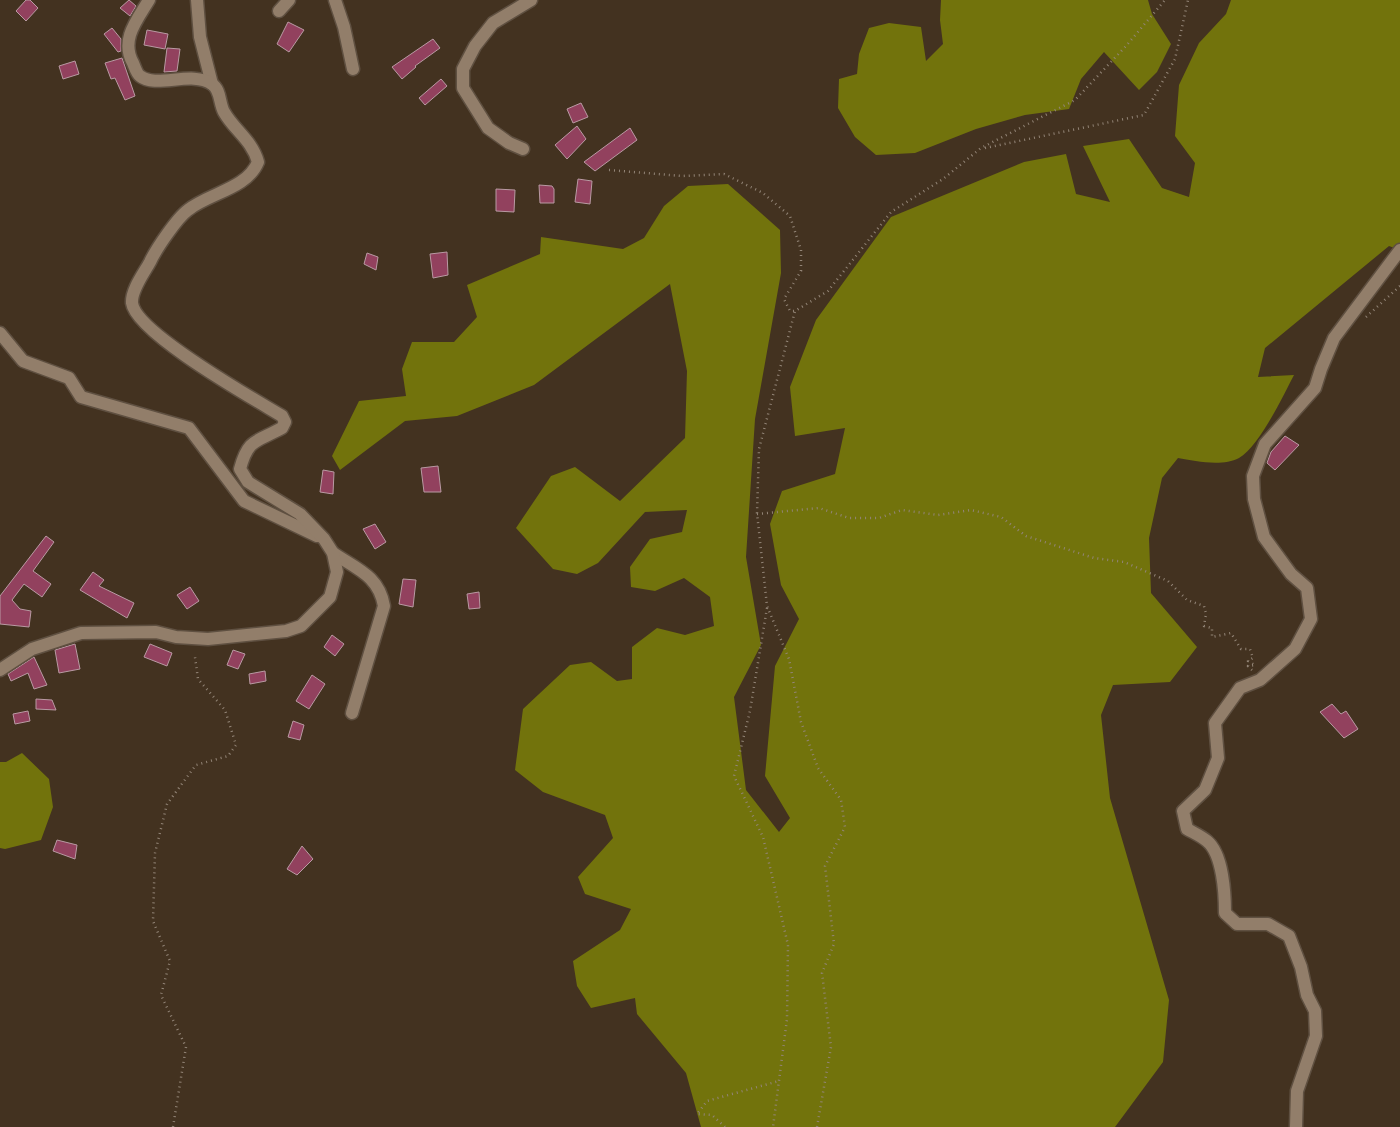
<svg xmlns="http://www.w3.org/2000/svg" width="1400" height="1127" font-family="'PT Sans',sans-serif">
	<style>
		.forest { fill: #72730c }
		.building { fill: #92415e; stroke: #b99aa3 }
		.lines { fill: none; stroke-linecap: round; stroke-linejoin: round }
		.minor-casing { stroke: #5f5041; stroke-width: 15 }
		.path { stroke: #938577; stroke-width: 2.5; stroke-dasharray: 1 4; stroke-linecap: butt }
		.minor { stroke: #927e6a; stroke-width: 12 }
	</style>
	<rect width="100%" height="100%" fill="#433220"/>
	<g class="forest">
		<polygon points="941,0 1148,0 1152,14 1171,44 1157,72 1139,90 1104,52 1081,79 1069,109 1025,115 976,129 915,153 876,155 855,137 838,108 839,79 857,74 859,54 869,28 889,23 921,27 926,61 943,44 940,20"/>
		<path d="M1231,0H1400V250L1389,246L1265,348L1258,377L1294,375C1283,396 1259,447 1239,458C1222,467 1195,461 1178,458L1162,478L1149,538L1151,593L1197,647L1170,682L1113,685L1101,715L1110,798L1169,1000L1163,1062L1115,1127H701L686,1073L637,1014L635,998L591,1008L577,986L573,961L620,930L631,909L585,894L578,877L613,838L605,815L543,792L515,770L523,709L570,665L591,662L617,681L632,679V647L657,628L685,635L714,626L710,597L684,578L655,591L631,587L630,567L650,539L682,532L687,510L645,512L598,563L577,574L553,569L516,528L551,476L575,467L620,501L685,438L687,371L670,284L534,385L457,416L405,421L340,470L332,456L359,401L406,396L402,369L412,342H454L477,317L467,285L540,254L541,237L623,249L644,238L664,206L688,186L728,184L780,230L781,273L755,419L746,557L761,645L734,697L746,790L779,832L790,818L765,776L775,666L799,619L781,585L770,524L782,491L835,474L845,428L795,436L790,387L816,320L891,217L1024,162L1066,154L1076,194L1110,202L1083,146L1129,139L1162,188L1189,197L1195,163L1175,136L1179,85L1199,43L1226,14Z"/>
		<polygon points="22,753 49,779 53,807 41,840 5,849 0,848 0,762 6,762"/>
	</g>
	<g class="building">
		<polygon points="26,0 30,0 38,8 26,21 16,11"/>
		<polygon points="129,0 136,6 130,16 120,8"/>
		<polygon points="288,22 304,30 289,52 277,44"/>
		<polygon points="112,28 121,39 121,51 118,52 104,34"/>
		<polygon points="147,30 168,34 165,49 144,45"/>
		<polygon points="433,39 440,48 415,66 416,67 402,79 392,67"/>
		<polygon points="167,48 180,49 177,71 164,72"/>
		<polygon points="122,58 135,96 125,100 115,78 111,79 105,63"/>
		<polygon points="75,61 79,74 63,79 59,66"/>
		<polygon points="441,79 447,86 425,105 419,98"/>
		<polygon points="581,103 588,117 573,123 567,109"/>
		<polygon points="577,126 586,139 567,159 555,145"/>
		<polygon points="630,128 637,140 595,171 584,162"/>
		<polygon points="578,179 592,181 590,204 575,202"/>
		<polygon points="539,185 552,186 554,189 554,203 540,203"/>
		<polygon points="496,189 515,190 514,212 496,211"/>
		<polygon points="447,252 448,275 433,278 430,254"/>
		<polygon points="367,253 378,257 376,270 364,264"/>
		<polygon points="1285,436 1299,445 1275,470 1267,463 1271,452"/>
		<polygon points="438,466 441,492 424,492 421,468"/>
		<polygon points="323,470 334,472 333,494 320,492"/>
		<polygon points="375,524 386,542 375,549 363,529"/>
		<polygon points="46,536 54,542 33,571 51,584 42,597 24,584 12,600 20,609 31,611 29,627 0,624 0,596"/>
		<polygon points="93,572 104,580 99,586 134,603 127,618 80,590"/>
		<polygon points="403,579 416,580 413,607 399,604"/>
		<polygon points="190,587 199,601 187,609 177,595"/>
		<polygon points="479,592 480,608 469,609 467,594"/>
		<polygon points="332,635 344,644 335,656 324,647"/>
		<polygon points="75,644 80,669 59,673 55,650"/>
		<polygon points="150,644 172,653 167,666 144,657"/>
		<polygon points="233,650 245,654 238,669 227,665"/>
		<polygon points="34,657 47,685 34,689 28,673 11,681 8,674"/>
		<polygon points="265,671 266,681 250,684 249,674"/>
		<polygon points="312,675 325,684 309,709 296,701"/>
		<polygon points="36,699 52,700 56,710 36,709"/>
		<polygon points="1332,704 1341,714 1346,711 1358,729 1344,738 1320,712"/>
		<polygon points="28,711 30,721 15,724 13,714"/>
		<polygon points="293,721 304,725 300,740 288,737"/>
		<polygon points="57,840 77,845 75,859 53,851"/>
		<polygon points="302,846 313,859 297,875 287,869"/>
	</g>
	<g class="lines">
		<defs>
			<g id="minor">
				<polyline points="197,0 200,37 212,84"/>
				<polyline points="335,0 344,27 353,69"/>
				<polyline points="279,11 289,0"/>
				<polyline points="523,149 509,143 488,128 463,88 463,69 475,46 493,23 531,0"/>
				<polyline points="0,333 23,361 69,378 81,397 189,428 244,501 317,536"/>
				<path d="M333,553C357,569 379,576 384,606L352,713"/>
				<path d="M0,670L32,649L81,633L156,632L176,637L208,639L286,631L301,626L330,597L337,572L333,553L324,539L300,514L248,482L240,469C248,438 257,442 282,428L285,422L282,416C254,399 136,333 132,303C131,290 144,273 150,262C156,249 177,218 188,210C209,193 247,189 258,162C252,140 234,130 224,112C219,103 221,90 212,84C192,70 156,89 140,76C137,74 135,68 133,63C120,40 137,20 149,0"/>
				<path d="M1296,1127L1297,1091L1316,1036L1315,1011L1307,995L1301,967L1289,936L1268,924H1237L1225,913C1225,894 1223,854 1207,841C1201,836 1194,833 1187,829L1183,811L1205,790L1218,758L1215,723L1240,688L1260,680L1295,649L1311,619L1307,588L1291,574L1264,537L1254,499L1253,476L1265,444L1315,388L1321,369L1334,338L1400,250"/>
			</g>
		</defs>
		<use href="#minor" class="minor-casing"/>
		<g class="path">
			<polyline points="985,148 1144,115 1175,59 1188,0"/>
			<polyline points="609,170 682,176 724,174 763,193 790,216 801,250 801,271 784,299 790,311 795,311"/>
			<polyline points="1366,317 1400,286"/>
			<polyline points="757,514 819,508 849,518 879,518 902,510 938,515 971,510 1001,517 1026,536 1094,558 1124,562 1168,581 1187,600 1204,606 1206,614 1204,626 1212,628 1212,637 1231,633 1241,649 1250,649 1253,658 1248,661 1255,665 1248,666 1252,670"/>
			<polyline points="767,608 750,711 734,776 763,837 788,945 787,1019 773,1127"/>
			<polyline points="173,1127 186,1047 161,995 170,961 153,921 155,853 167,804 196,765 228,756 236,745 225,710 198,679 195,657"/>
			<polyline points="725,1127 712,1115 697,1114 707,1101 779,1081"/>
			<polyline points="817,1127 831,1047 822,973 834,944 825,866 845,827 841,800 818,768 801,722 789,659 767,606 757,513 759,449 795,311 828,291 891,212 943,179 981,148 1075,100 1126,46 1165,0"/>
		</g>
		<use href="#minor" class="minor"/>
	</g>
</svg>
